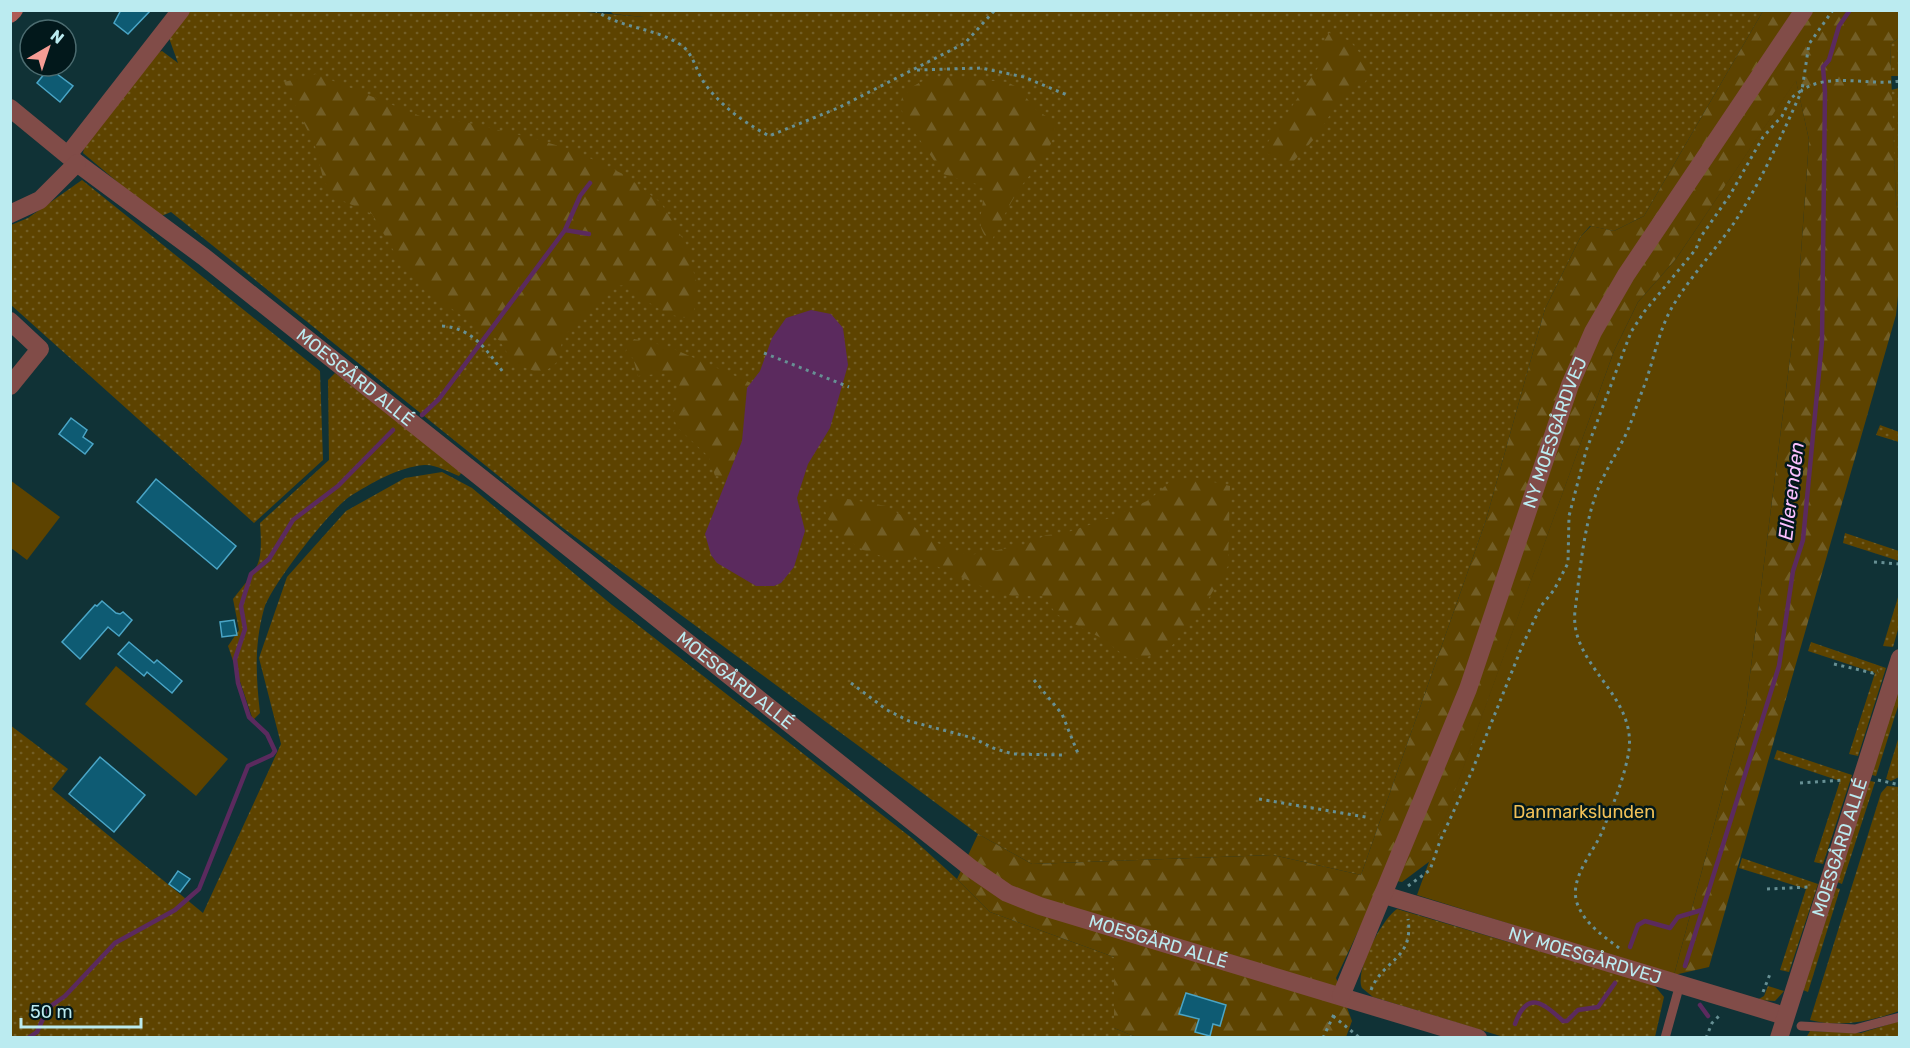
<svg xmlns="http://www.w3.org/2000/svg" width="1910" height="1048" font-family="Rubik,sans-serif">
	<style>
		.grass { fill: url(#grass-dots) }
		.forest { fill: url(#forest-firs) }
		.park { fill: #5d4300 }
		.water { fill: #5b2a5e }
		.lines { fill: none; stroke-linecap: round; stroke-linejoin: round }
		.stream { stroke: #5b2a5e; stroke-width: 4.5 }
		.building { fill: #0e5b73; stroke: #4aa5c6; stroke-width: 1.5 }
		.path { stroke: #679094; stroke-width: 3; stroke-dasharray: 3 4.5; stroke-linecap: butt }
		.lane { stroke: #814c48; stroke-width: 9 }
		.street { stroke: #814c48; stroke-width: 18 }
		.secondary { stroke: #af5b56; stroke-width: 18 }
		.labels { text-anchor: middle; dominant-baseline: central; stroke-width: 5; stroke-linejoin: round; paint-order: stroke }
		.street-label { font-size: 18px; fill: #bbebf0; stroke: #02181b }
		.park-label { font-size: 18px; fill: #f0c057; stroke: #02181b }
		.water-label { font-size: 20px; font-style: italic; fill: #fcc0ff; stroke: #02181b }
	</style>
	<defs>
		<pattern id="grass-dots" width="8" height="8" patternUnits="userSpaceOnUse" patternTransform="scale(1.5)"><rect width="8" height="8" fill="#5d4300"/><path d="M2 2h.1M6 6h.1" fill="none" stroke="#725e26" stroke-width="1.8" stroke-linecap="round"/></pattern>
		<pattern id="forest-firs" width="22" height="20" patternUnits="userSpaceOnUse" patternTransform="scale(1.5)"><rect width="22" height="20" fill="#5d4300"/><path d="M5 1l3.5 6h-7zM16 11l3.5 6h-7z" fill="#725e26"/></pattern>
	</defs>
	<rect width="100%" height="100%" fill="#103236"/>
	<g class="grass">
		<polygon points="562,10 644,17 644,10 1763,11 1644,216 1614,231 1590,226 1581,236 1545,309 1486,520 1361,875 1273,855 1032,864 978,834 563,528 171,212 159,217 83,153 85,144 150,56 162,51 178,63 169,38 187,11"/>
		<polygon points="1899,38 1899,76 1891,76 1890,44"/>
		<polygon points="1899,88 1899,218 1896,201 1891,90"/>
		<polygon points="82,180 320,371 323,460 254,523 11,305 11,225 28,218"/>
		<path d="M335,373L462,472L459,476C449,472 435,464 424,465C399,467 371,483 349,497C330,510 270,587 264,609C254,645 256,677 260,713L253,720L228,646L239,630L233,599C259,566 263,566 260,523L329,460L328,380Z"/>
		<polygon points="1880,425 1899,432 1899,442 1876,435"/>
		<polygon points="442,472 472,488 612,605 913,839 957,879 990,912 1114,957 1114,1028 1136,1037 11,1037 10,725 68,769 52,789 203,913 281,744 259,658 287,577 346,511 405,478"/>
		<polygon points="1845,533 1899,551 1899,561 1843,543"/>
		<polygon points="1899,594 1899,626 1893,647 1883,646"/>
		<polygon points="1811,642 1886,668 1858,756 1849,754 1875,673 1808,651"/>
		<polygon points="1899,678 1899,703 1876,776 1872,775"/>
		<polygon points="1899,736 1899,777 1891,781 1886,779"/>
		<polygon points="1777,750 1852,775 1823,864 1814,862 1840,781 1774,759"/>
		<polygon points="1870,781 1875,782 1842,884 1837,882"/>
		<path d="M1887,786L1899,787V1011C1872,1021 1840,1028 1810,1020L1881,793Z"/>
		<polygon points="1742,858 1818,884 1789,972 1780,970 1806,889 1739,868"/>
		<polygon points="1836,888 1840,889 1808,992 1803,990"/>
		<path d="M1397,909L1654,985L1664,997L1655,1037L1507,1038L1373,997L1362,988C1354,971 1382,919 1397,909Z"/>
		<polygon points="1768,986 1784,991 1775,1001 1757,1000 1764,996"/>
		<polygon points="1899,1021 1899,1037 1806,1038 1810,1031 1861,1033"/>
	</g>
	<g class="forest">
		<polygon points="610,11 644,11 644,17 613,14"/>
		<path d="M1763,11H1899V38L1890,44L1896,201C1904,237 1900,279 1896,315L1709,967L1674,975L1746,706L1798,295L1809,140L1796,81L1676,259L1638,302L1614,351L1430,861L1402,882L1383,879L1336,978L1352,1021L1346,1037H1136L1114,1028V957L990,912L957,879L978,834L1032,864L1273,855L1361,875L1486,520L1545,309L1581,236L1591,226L1614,231L1644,216Z"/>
		<polygon points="1329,33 1350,41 1372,68 1365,82 1345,91 1316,137 1290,165 1262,151 1321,63 1320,48"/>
		<path d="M316,74L425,118L465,122L528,137L573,150L625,175L661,203L686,244L697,284L693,318C666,319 646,300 625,285L610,287L564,336L556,363L542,374L513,363L500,341L425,291L402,265L372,214L341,200L324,182L315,146L284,82Z"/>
		<path d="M942,77L1007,82L1019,88L1035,109L1055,122C1057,149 1032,170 1018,191C1008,207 999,225 991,242C971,225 986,210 983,186L943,174L903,115L900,102C912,84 920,80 942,77Z"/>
		<polygon points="634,339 667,346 751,383 747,388 742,441 727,477 715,476 709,457 677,427 673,416 680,382 667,373 638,376 633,358 624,354"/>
		<polygon points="1193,477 1230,486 1228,566 1204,606 1170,648 1142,659 1125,656 1101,638 1056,614 1044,596 1012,596 994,592 923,560 887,558 863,550 843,537 828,519 825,511 831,499 842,498 886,506 901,515 926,537 949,549 970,555 1025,545 1046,535 1062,534 1113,517 1149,500 1171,481"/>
	</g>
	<g class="park">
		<polygon points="1796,80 1809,140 1798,295 1746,706 1674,975 1417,895 1614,351 1638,302 1676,259"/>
		<polygon points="10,480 60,517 27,560 11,548"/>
		<polygon points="116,666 228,759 196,796 85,704"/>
	</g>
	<polygon class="water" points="811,310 831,314 843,328 848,365 830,428 808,464 797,498 805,531 794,567 781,583 774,586 756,586 717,563 711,555 705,534 742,441 747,388 760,371 772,338 786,318"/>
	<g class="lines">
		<g class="stream">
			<polyline points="565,230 589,234"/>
			<polyline points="422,415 439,399 565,230 580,196 590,183"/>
			<polyline points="1630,947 1638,925 1645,921 1670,928 1678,917 1702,910"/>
			<polyline points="1685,966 1779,666 1793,571 1803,540 1822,341 1825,92 1823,67 1829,60 1839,26 1850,10"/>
			<polyline points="1700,1005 1708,1016"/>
			<path d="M1515,1024C1527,990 1543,1002 1563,1021H1567L1578,1010L1598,1007L1615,983"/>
			<polyline points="28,1038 37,1032 48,1008 65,996 115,943 175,910 199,889 248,766 272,755 275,751 267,734 249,717 238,683 235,659 245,629 241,606 251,574 269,559 293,520 338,486 393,430"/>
		</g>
	</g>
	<g class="building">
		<polygon points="121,10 151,10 128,34 114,23"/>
		<polygon points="49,68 73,86 60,102 37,83"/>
		<polygon points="71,418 87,430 83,437 93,444 85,454 59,434"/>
		<polygon points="156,479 236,546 217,569 137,502"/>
		<polygon points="102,601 116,613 120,614 123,612 132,620 119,636 108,627 80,659 62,642 95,605 97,606"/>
		<polygon points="234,620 237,635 222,637 220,622"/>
		<polygon points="129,642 154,663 157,660 182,681 172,693 147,672 144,676 118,654"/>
		<polygon points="100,757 145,795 114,832 69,794"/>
		<polygon points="178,871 190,879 180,892 169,884"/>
		<polygon points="1186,993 1226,1005 1220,1026 1213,1024 1210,1036 1195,1032 1199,1019 1179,1014"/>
	</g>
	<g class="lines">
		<g class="path">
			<path d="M595,10C621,29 654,27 681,45C694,54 696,72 705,84C723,108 744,122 769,136L838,108L965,43L995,10"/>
			<polyline points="917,70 981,68 1024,77 1067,95"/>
			<path d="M442,326C472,328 486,349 503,372"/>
			<polyline points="764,353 849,387"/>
			<polyline points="1874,562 1900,564"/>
			<polyline points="1834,664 1873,673 1878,671"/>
			<polyline points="1034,680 1062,714 1079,756"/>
			<polyline points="851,683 887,710 909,721 973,738 993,748 1013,754 1062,755"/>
			<polyline points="1878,780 1900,785"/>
			<polyline points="1800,783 1843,780"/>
			<polyline points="1259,799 1366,817"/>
			<polyline points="1408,886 1430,870 1440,841 1472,771 1523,644 1541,606 1554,590 1568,563 1569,516 1586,451 1631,332 1644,312 1696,249 1700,238 1730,195 1763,137 1782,116 1791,98 1802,90 1809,44 1833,10"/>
			<polyline points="1767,889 1809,887"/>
			<path d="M1619,948C1602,935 1584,923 1577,903C1569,878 1593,853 1602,832C1612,807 1625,777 1629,750C1636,694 1569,665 1575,611C1580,572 1583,531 1596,494C1603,475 1613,460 1622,442C1631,426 1636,406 1643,389C1654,361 1658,330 1674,304C1692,275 1715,250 1734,223C1761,182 1782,135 1802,90C1830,72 1868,86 1900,81"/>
			<path d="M1371,990C1383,959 1414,960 1408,919"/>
			<polyline points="1763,992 1770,974"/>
			<polyline points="1333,1016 1360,1038"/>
			<polyline points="1323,1038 1335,1012"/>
			<polyline points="1706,1038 1712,1023 1721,1014"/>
		</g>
		<g class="lane">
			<polyline points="1801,1026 1855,1029 1900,1017"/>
			<polyline points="1665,1038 1680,984"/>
		</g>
		<g class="street">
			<path id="s1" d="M10,108L77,163L204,257L972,869L1007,893L1040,906L1478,1038"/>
			<polyline points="68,155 181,10"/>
			<polyline points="10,214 40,200 77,163"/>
			<polyline points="10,321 40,349 10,386"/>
			<path id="s2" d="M1384,895L1785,1016"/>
			<path id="s3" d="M1341,996L1468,689L1570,385L1593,332L1626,275L1804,10"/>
			<path id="s4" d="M1779,1038L1900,658"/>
		</g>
		<polyline class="secondary" points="10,14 14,10"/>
	</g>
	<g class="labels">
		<g class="street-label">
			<text stroke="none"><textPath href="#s1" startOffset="438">MOESGÅRD ALLÉ</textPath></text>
			<text stroke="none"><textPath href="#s3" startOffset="603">NY MOESGÅRDVEJ</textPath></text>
			<text stroke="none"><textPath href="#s1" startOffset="924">MOESGÅRD ALLÉ</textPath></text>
			<text stroke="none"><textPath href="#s4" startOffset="200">MOESGÅRD ALLÉ</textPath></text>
			<text stroke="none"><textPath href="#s1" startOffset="1428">MOESGÅRD ALLÉ</textPath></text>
			<text stroke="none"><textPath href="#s2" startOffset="210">NY MOESGÅRDVEJ</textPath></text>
		</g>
		<g class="park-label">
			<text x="1584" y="812">Danmarkslunden</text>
		</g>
		<g class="water-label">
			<text transform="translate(1791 491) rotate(-83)">Ellerenden</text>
		</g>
	</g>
	<rect width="1910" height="1048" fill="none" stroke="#bbebf0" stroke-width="24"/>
	<g transform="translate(48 48) rotate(39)"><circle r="28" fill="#02181b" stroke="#4c6c70" stroke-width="1.5"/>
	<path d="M0-4.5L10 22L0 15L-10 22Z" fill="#f59c94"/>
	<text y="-9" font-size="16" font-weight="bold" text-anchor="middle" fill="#bbebf0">N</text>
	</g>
	<path d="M21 1018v9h120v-9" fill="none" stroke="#bbebf0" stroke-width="3"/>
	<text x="30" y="1018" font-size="18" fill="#bbebf0" stroke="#02181b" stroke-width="4.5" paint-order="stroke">50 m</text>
</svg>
